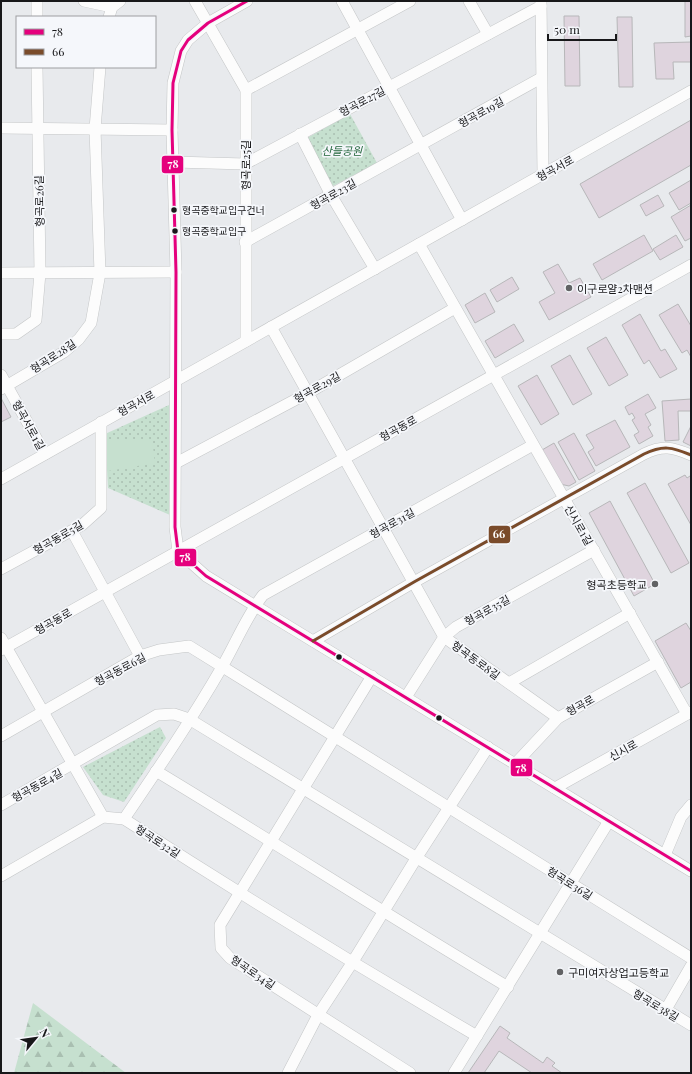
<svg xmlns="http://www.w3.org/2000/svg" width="692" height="1074" font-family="'Playfair Display','Noto Sans KR',serif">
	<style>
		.grass { fill: url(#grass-dots) }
		.forest { fill: url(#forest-firs) }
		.pitch { fill: #c6e0cf }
		.building { fill: #dfd4de; stroke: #b7b7b9 }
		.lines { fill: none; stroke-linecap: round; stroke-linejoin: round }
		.minor-casing { stroke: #c4c6c7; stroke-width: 12 }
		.minor { stroke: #fcfcfc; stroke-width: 11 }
		.bus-1-casing { stroke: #f5f7fb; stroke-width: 6 }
		.bus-2-casing { stroke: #f5f7fb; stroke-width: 6 }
		.bus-1 { stroke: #e5007d; stroke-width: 3 }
		.bus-2 { stroke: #7a4b2a; stroke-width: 3 }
		.bus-dot { fill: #18181a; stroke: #f5f7fb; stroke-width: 1.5 }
		.poi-dot { fill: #616264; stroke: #f5f7fb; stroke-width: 1.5 }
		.labels { text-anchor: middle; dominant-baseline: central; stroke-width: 3.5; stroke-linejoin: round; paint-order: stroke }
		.bus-label { font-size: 10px; fill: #18181a; stroke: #f5f7fb; text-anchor: start }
		.street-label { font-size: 11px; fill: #18181a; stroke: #f5f7fb }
		.park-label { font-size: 11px; font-style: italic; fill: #22663c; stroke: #f5f7fb }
		.poi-label { font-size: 11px; fill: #18181a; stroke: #f5f7fb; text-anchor: start }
		.line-badge { stroke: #f5f7fb; stroke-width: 1.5 }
		.badge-label { font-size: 11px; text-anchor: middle; font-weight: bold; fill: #fff }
	</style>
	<defs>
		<pattern id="grass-dots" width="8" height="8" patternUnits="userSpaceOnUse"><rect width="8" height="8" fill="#c6e0cf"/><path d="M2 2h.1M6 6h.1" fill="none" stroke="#a9bfb1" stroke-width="1.8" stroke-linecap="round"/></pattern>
		<pattern id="forest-firs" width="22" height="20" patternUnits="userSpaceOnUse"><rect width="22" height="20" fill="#c6e0cf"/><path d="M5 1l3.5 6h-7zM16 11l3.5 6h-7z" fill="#a9bfb1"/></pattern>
	</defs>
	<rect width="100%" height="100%" fill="#e8eaed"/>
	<g class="grass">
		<polygon points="350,114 377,163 333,186 307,138"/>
		<polygon points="169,405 170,515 108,488 105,434"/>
		<polygon points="160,727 166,738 124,802 103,795 83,767"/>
	</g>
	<polygon class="forest" points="33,1003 126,1073 14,1073"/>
	<polygon class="pitch" points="152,439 155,463 108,471 106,440"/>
	<g class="building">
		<polygon points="685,1 691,1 691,36 685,37"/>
		<polygon points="564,16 579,16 580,86 565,86"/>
		<polygon points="617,17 632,17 633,87 619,87"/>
		<polygon points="691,42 691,62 673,62 674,79 656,79 654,43"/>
		<polygon points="691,120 691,165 599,218 580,184"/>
		<polygon points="691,180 691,203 679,210 669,193"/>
		<polygon points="658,195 664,206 646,216 640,205"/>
		<polygon points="691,205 691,238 685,241 671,217"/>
		<polygon points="644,235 653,251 602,280 593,264"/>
		<polygon points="676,235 683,247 660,260 653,249"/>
		<polygon points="558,264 569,283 580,278 591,297 549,320 539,302 555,293 543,272"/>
		<polygon points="512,277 519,289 497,302 490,290"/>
		<polygon points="485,293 495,312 475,323 465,305"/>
		<polygon points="678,304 691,326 691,357 687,350 682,353 659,315"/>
		<polygon points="640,314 661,351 665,349 677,369 660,378 649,360 644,364 622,325"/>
		<polygon points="514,324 524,341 495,358 485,341"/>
		<polygon points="606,337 628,375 609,386 587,348"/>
		<polygon points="570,355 592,394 573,405 551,366"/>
		<polygon points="537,375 559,414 541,425 518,386"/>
		<polygon points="648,394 656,408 645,414 651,425 648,427 653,436 639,444 634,435 639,432 632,420 635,418 632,413 629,415 625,407"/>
		<polygon points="1,398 11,417 1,422"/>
		<polygon points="691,399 691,411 678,411 679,440 665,441 662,401"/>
		<polygon points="615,420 630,447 596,466 588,452 594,448 586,435"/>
		<polygon points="691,426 691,446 683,442"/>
		<polygon points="574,433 595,471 579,480 558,442"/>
		<polygon points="554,443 576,482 569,486 560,484 542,450"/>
		<polygon points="685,475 687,478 690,476 691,479 691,525 668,484"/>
		<polygon points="645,483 689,563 671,573 627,493"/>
		<polygon points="610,501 655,584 634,596 589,513"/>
		<polygon points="686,623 691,631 691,682 681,688 655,641"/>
		<polygon points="500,1026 510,1033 507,1038 543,1063 547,1057 555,1063 552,1066 562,1073 532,1073 499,1051 484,1073 468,1073"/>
	</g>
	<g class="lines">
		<defs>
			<g id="minor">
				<polyline points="37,1 37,17"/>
				<polyline points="84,1 112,7"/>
				<polyline points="195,1 246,90 246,341"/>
				<polyline points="247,1 208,23 188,40 181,51 173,83 172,130 176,272 175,527 178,551 206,576 691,871"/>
				<polyline points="342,1 462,220"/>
				<polyline points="469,1 488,34"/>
				<polyline points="541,1 543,174"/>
				<polyline points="109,17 112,7 120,1"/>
				<polyline points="246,90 410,1"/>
				<polyline points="1,128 172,130"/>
				<polyline points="300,134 331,195 375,269"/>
				<polyline points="174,162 245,164 541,6"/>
				<polyline points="245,242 541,78"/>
				<polyline points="419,244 687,714"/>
				<polyline points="1,273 176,272"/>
				<polyline points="271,327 444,637 558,718"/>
				<polyline points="1,334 16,334 36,320 40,273 37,67"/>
				<polyline points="1,375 45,454"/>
				<polyline points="1,389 64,352 79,339 91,323 100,273 95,129 100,67"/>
				<polyline points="176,463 308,393 455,308"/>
				<polyline points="1,479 691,91"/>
				<polyline points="72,531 140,656"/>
				<polyline points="1,569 82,525 101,508 101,422"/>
				<polyline points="1,638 103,817"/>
				<path d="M313,641L414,582L644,454C663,445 672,447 691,455"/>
				<polyline points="1,650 691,265"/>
				<polyline points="372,676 220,925 221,948 230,958 410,1073"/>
				<polyline points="509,683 630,613"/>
				<polyline points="406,697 444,637 456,627 594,550"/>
				<polyline points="1,736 140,656 159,650 189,646 691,958"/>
				<polyline points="515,764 558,718 658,662"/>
				<path d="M156,771C274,842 390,917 508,987"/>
				<polyline points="555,788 691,712"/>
				<polyline points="1,805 157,715 174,714 189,719 691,1025"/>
				<path d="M124,819C158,769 192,719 222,667C236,643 246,617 263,595L533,445"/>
				<polyline points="665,855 681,817 691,805"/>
				<path d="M1,876L103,817L124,819C240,894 357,966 477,1036"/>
				<polyline points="665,1011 691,966"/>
				<polyline points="288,1073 318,1015 352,963 417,857 488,747"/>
				<polyline points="454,1073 609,821"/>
			</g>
		</defs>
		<use href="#minor" class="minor-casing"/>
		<use href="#minor" class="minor"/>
		<defs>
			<polyline id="bus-1" points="247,1 208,23 188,40 181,51 173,83 172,130 176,272 175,527 178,551 206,576 691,871"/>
			<path id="bus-2" d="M313,641L414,582L644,454C663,445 672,447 691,455"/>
		</defs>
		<use href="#bus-1" class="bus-1-casing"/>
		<use href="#bus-2" class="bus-2-casing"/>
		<use href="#bus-1" class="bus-1"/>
		<use href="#bus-2" class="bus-2"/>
	</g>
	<g class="bus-dot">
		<circle cx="174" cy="210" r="3.5"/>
		<circle cx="175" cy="231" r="3.5"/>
		<circle cx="339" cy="657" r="3.5"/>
		<circle cx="439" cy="718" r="3.5"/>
	</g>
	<g class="poi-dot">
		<circle cx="569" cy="288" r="4"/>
		<circle cx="655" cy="584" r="4"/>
		<circle cx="560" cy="972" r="4"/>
	</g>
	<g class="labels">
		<g class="bus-label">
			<text x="182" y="210">형곡중학교입구건너</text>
			<text x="182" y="231">형곡중학교입구</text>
		</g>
		<g class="street-label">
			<text transform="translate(362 101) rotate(-28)">형곡로27길</text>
			<text transform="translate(481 112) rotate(-29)">형곡로19길</text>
			<text transform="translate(245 165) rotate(-90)">형곡로25길</text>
			<text transform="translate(555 168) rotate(-29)">형곡서로</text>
			<text transform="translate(333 194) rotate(-29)">형곡로23길</text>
			<text transform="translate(39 201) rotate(-91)">형곡로26길</text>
			<text transform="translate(53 356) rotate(-33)">형곡로28길</text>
			<text transform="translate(317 387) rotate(-29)">형곡로29길</text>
			<text transform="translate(136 403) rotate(-29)">형곡서로</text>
			<text transform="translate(29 425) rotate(61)">형곡서로1길</text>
			<text transform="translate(398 428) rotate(-29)">형곡동로</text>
			<text transform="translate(392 523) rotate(-29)">형곡로31길</text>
			<text transform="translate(579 525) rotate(60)">신시로1길</text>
			<text transform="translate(58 537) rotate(-30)">형곡동로5길</text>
			<text transform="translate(487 610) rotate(-29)">형곡로35길</text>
			<text transform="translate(53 621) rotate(-30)">형곡동로</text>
			<text transform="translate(476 660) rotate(36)">형곡동로8길</text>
			<text transform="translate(120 669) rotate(-28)">형곡동로6길</text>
			<text transform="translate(580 705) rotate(-29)">형곡로</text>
			<text transform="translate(623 750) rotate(-29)">신시로</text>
			<text transform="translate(37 785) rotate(-29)">형곡동로4길</text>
			<text transform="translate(158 841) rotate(33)">형곡로32길</text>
			<text transform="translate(570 883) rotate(32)">형곡로36길</text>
			<text transform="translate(253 972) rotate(34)">형곡로34길</text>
			<text transform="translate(656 1005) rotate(31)">형곡로38길</text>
		</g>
		<g class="park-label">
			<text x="342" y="150">산들공원</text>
		</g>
		<g class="poi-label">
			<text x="577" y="288">이구로얄2차맨션</text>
			<text x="647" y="584" text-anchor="end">형곡초등학교</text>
			<text x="568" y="972">구미여자상업고등학교</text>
		</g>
	</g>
	<g class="line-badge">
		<rect x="161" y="155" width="23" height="19" rx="4" fill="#e5007d"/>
		<rect x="488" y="525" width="23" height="19" rx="4" fill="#7a4b2a"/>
		<rect x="174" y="548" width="23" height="19" rx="4" fill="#e5007d"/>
		<rect x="510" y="758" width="23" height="19" rx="4" fill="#e5007d"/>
	</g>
	<g class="badge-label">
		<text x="173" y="168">78</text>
		<text x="499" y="538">66</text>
		<text x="185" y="561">78</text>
		<text x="521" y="772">78</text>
	</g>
	<rect width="692" height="1074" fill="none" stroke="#18181a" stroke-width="4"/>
	<rect x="16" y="16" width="140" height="52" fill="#f5f7fb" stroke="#9d9ea1"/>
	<rect x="24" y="29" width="20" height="6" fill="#e5007d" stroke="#9d9ea1"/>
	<text x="52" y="36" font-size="12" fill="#18181a">78</text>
	<rect x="24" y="49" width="20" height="6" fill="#7a4b2a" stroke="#9d9ea1"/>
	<text x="52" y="56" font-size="12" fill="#18181a">66</text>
	<g transform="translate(36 1038) rotate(61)" stroke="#f5f7fb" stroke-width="3" paint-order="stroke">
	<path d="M0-3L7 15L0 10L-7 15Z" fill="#18181a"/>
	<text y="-6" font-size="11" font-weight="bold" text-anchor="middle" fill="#18181a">N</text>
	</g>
	<path d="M548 34v6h68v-6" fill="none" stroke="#18181a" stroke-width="2"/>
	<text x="554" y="34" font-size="12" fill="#18181a" stroke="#f5f7fb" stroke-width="3" paint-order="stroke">50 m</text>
</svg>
